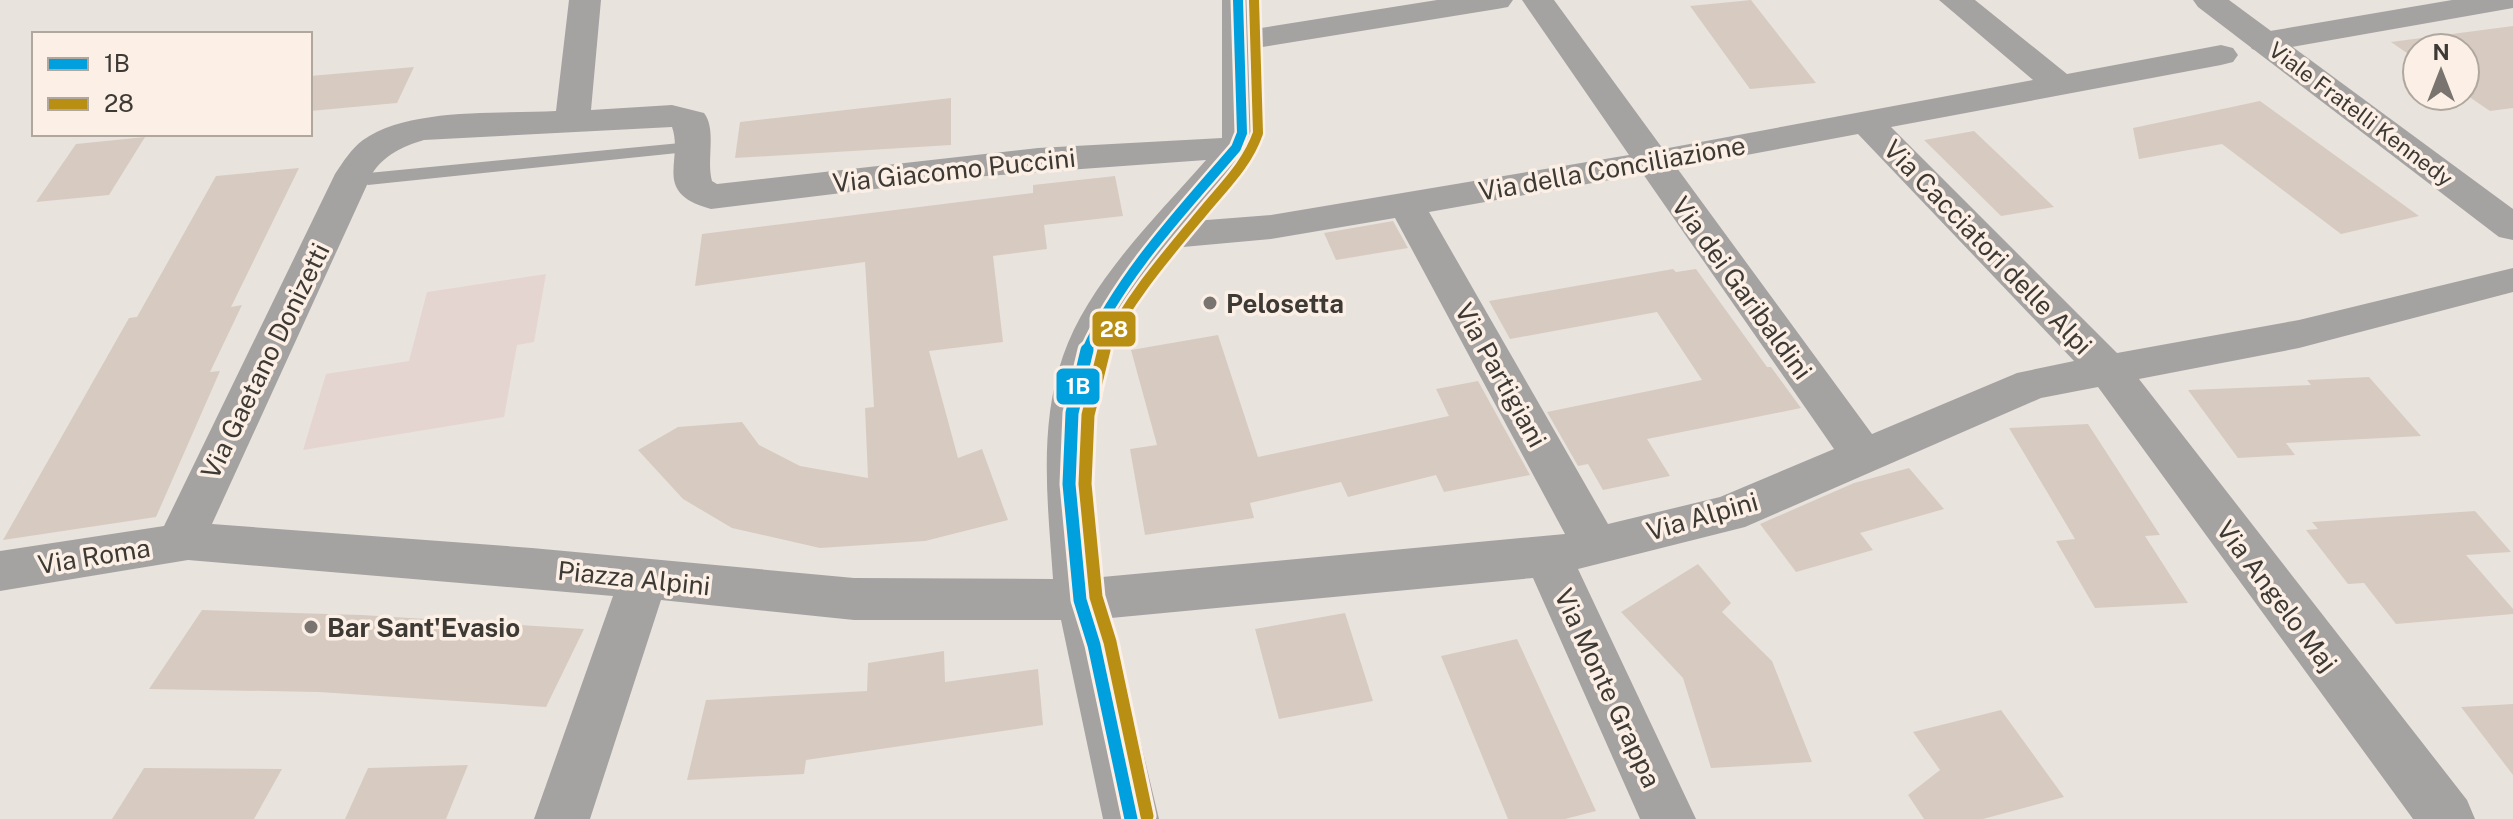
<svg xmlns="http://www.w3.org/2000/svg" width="2513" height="819" font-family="'Public Sans',sans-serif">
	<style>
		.education { fill: #e5d5d1 }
		.building { fill: #d7cbc1 }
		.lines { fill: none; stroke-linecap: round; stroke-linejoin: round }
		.service { fill: #a5a3a2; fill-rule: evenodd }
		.minor { fill: #a5a3a2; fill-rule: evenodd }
		.tertiary { fill: #a5a3a2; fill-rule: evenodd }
		.bus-1-far1-casing { stroke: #fcf0e6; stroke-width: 15 }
		.bus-1-casing { stroke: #fcf0e6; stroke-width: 19 }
		.bus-2-far1-casing { stroke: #fcf0e6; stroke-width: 15 }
		.bus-2-casing { stroke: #fcf0e6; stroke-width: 19 }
		.bus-1-far1 { stroke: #00a0de; stroke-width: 10 }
		.bus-1 { stroke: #00a0de; stroke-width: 13 }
		.bus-2-far1 { stroke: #b88f13; stroke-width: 10 }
		.bus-2 { stroke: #b88f13; stroke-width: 13 }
		.poi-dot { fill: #797470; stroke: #fcf0e6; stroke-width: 3 }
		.labels { text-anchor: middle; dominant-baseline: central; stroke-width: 7; stroke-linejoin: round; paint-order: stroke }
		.far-street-label { font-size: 22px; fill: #3d3935; stroke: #fcf0e6 }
		.street-label { font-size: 26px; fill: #3d3935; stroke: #fcf0e6 }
		.poi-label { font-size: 26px; font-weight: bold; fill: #3d3935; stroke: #fcf0e6; text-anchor: start }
		.line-badge { stroke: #fcf0e6; stroke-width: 3 }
		.badge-label { font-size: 22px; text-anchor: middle; font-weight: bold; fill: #fff }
	</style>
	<rect width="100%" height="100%" fill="#e9e3de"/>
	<polygon class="education" points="546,274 534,342 517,345 504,417 303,450 326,374 409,361 427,292"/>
	<g class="building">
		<polygon points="1751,0 1816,83 1750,89 1690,6"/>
		<polygon points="2513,26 2513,108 2490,111 2465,94 2465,48 2417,48 2417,60 2391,42"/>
		<polygon points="414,67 397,103 310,111 310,76"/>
		<polygon points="951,98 951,145 735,158 740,122"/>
		<polygon points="2260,101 2307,135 2419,216 2341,234 2222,144 2139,159 2133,128"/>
		<polygon points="1974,131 2054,207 2001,216 1924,140"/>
		<polygon points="145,137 109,195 36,202 76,144"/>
		<polygon points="299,168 231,307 242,305 210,372 220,371 156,517 3,540 129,318 137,317 216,176"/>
		<polygon points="1115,176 1123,216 1044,225 1047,249 993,256 1003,342 929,351 958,458 982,449 1008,520 925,541 820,548 732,528 683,499 638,450 678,427 742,422 759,445 800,466 868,478 865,408 874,407 865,262 695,286 702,234 1033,193 1033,185"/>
		<polygon points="1393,221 1408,248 1336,260 1324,233"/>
		<polygon points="1673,269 1676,272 1696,269 1767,367 1771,367 1801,408 1647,439 1670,476 1603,490 1588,464 1578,466 1547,412 1702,380 1657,312 1510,339 1489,301"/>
		<polygon points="1218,335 1258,457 1449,416 1436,389 1478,381 1530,475 1444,492 1436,475 1348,497 1341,482 1250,503 1254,518 1145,535 1130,449 1157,445 1131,350"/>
		<polygon points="2369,377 2421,436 2286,443 2295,455 2238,458 2188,390 2311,385 2307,380"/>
		<polygon points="2088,424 2160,535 2145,536 2188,603 2095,608 2056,541 2075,539 2009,428"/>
		<polygon points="1909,468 1944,509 1860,533 1873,550 1796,572 1760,524 1854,483"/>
		<polygon points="2475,511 2511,552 2466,555 2513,609 2513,614 2396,624 2364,583 2348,584 2306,530 2318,529 2312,522"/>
		<polygon points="1698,564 1731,603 1722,612 1772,661 1812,762 1711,768 1683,678 1621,612"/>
		<polygon points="202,610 362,615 584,629 546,707 319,692 149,689"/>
		<polygon points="1345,613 1373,701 1279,719 1255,629"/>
		<polygon points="1517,639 1596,811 1565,819 1508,819 1441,656"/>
		<polygon points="944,651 945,682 1038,669 1043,725 806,760 804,774 687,780 706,700 867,691 868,663"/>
		<polygon points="2513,704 2513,775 2461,707"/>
		<polygon points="2001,710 2064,797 1983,819 1924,819 1908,795 1940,770 1913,732"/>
		<polygon points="468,765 446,819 345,819 368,768"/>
		<polygon points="144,768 282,769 254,819 112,819"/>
	</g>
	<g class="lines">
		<polygon class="service" points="691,142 700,147 697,151 368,185 359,179 368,173"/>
		<g class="minor">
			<path d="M569,0H601L591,110L672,105L704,113C717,130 706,160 712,181L717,184L1038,148L1222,138V0H1254L1255,29L1437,0H1513L1508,7L1497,9L1256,48L1260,133L1249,156L1194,221L1271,215L1629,155L1522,0H1554L1663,149L2033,80L1939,0H1975L2067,74L2221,45L2233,48L2238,55L2233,62L2221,65L1891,127L2117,353L2299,320L2513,268V292L2299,348L2139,379L2467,800L2475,819H2413L2098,387L2041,398L1745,527L1578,569L1696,819H1640L1533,578L1111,618L1159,819H1103L1061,620H854L661,600L590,819H534L613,596L188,560L0,591V551L164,526L335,174C343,162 351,149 363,140C409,107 500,114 556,111ZM672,127C684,161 651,193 711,209L973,177L1206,160C1156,217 1088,283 1063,356C1038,427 1048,506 1053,579L854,578L532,548L212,524L372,174C384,155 403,146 424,140ZM1858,134L2074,361L2017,373L1872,434L1677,168ZM1643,174L1834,449L1720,497L1608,524L1429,212ZM1395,218L1565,534L1102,577C1093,491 1080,399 1122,318C1135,294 1156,271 1172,248L1271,239Z"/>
			<polygon points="2452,0 2513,0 2513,8 2264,52 2252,49 2248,42 2252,35 2264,32"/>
		</g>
		<polygon class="tertiary" points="2193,0 2229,0 2513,209 2513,240 2499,237 2198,7"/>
		<defs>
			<path id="bus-1-far1" d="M1086,352C1121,275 1181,212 1236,148L1242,133L1238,0"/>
			<polyline id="bus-1" points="1087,350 1072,413 1069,484 1080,600 1094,645 1131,819"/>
			<path id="bus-2-far1" d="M1103,352C1127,301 1165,257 1201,214C1222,188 1247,165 1258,133L1254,0"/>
			<polyline id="bus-2" points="1104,350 1088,415 1085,484 1096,597 1110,642 1147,816"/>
		</defs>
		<use href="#bus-1-far1" class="bus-1-far1-casing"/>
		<use href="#bus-1" class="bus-1-casing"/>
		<use href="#bus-2-far1" class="bus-2-far1-casing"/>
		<use href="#bus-2" class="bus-2-casing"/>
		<use href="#bus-1-far1" class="bus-1-far1"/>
		<use href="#bus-1" class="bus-1"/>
		<use href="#bus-2-far1" class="bus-2-far1"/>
		<use href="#bus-2" class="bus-2"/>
	</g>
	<g class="poi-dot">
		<circle cx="1210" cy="303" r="8"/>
		<circle cx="311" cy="627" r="8"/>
	</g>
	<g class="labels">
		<g class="far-street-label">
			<text transform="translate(2361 114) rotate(37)">Viale Fratelli Kennedy</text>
		</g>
		<g class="street-label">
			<text transform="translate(1612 168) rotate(-10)">Via della Conciliazione</text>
			<text transform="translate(954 170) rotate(-6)">Via Giacomo Puccini</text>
			<text transform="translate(1988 247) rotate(46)">Via Cacciatori delle Alpi</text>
			<text transform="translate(1742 288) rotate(54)">Via dei Garibaldini</text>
			<text transform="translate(265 361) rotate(-64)">Via Gaetano Donizetti</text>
			<text transform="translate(1501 375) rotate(61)">Via Partigiani</text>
			<text transform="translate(1702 516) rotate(-16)">Via Alpini</text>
			<text transform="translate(94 556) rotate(-9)">Via Roma</text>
			<text transform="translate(634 578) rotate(6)">Piazza Alpini</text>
			<text transform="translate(2277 596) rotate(53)">Via Angelo Maj</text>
			<text transform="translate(1608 688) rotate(65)">Via Monte Grappa</text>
		</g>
		<g class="poi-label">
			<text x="1226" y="303">Pelosetta</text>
			<text x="327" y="627">Bar Sant'Evasio</text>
		</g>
	</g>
	<g class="line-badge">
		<rect x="1091" y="310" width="46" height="38" rx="8" fill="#b88f13"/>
		<rect x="1055" y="367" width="46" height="39" rx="8" fill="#00a0de"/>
	</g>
	<g class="badge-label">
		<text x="1114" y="337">28</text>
		<text x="1078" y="394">1B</text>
	</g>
	<rect x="32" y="32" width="280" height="104" fill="#fcf0e6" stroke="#b0a79f" stroke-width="2"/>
	<rect x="48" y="58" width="40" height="12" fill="#00a0de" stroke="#b0a79f" stroke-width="2"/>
	<text x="104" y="72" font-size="24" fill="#3d3935">1B</text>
	<rect x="48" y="98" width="40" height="12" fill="#b88f13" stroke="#b0a79f" stroke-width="2"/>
	<text x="104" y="112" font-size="24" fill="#3d3935">28</text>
	<g transform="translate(2441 72)"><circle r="38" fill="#fcf0e6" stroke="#b0a79f" stroke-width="2"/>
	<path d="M0-6L14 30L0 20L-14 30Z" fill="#797470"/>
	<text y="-12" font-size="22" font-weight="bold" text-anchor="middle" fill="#3d3935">N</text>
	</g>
</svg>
